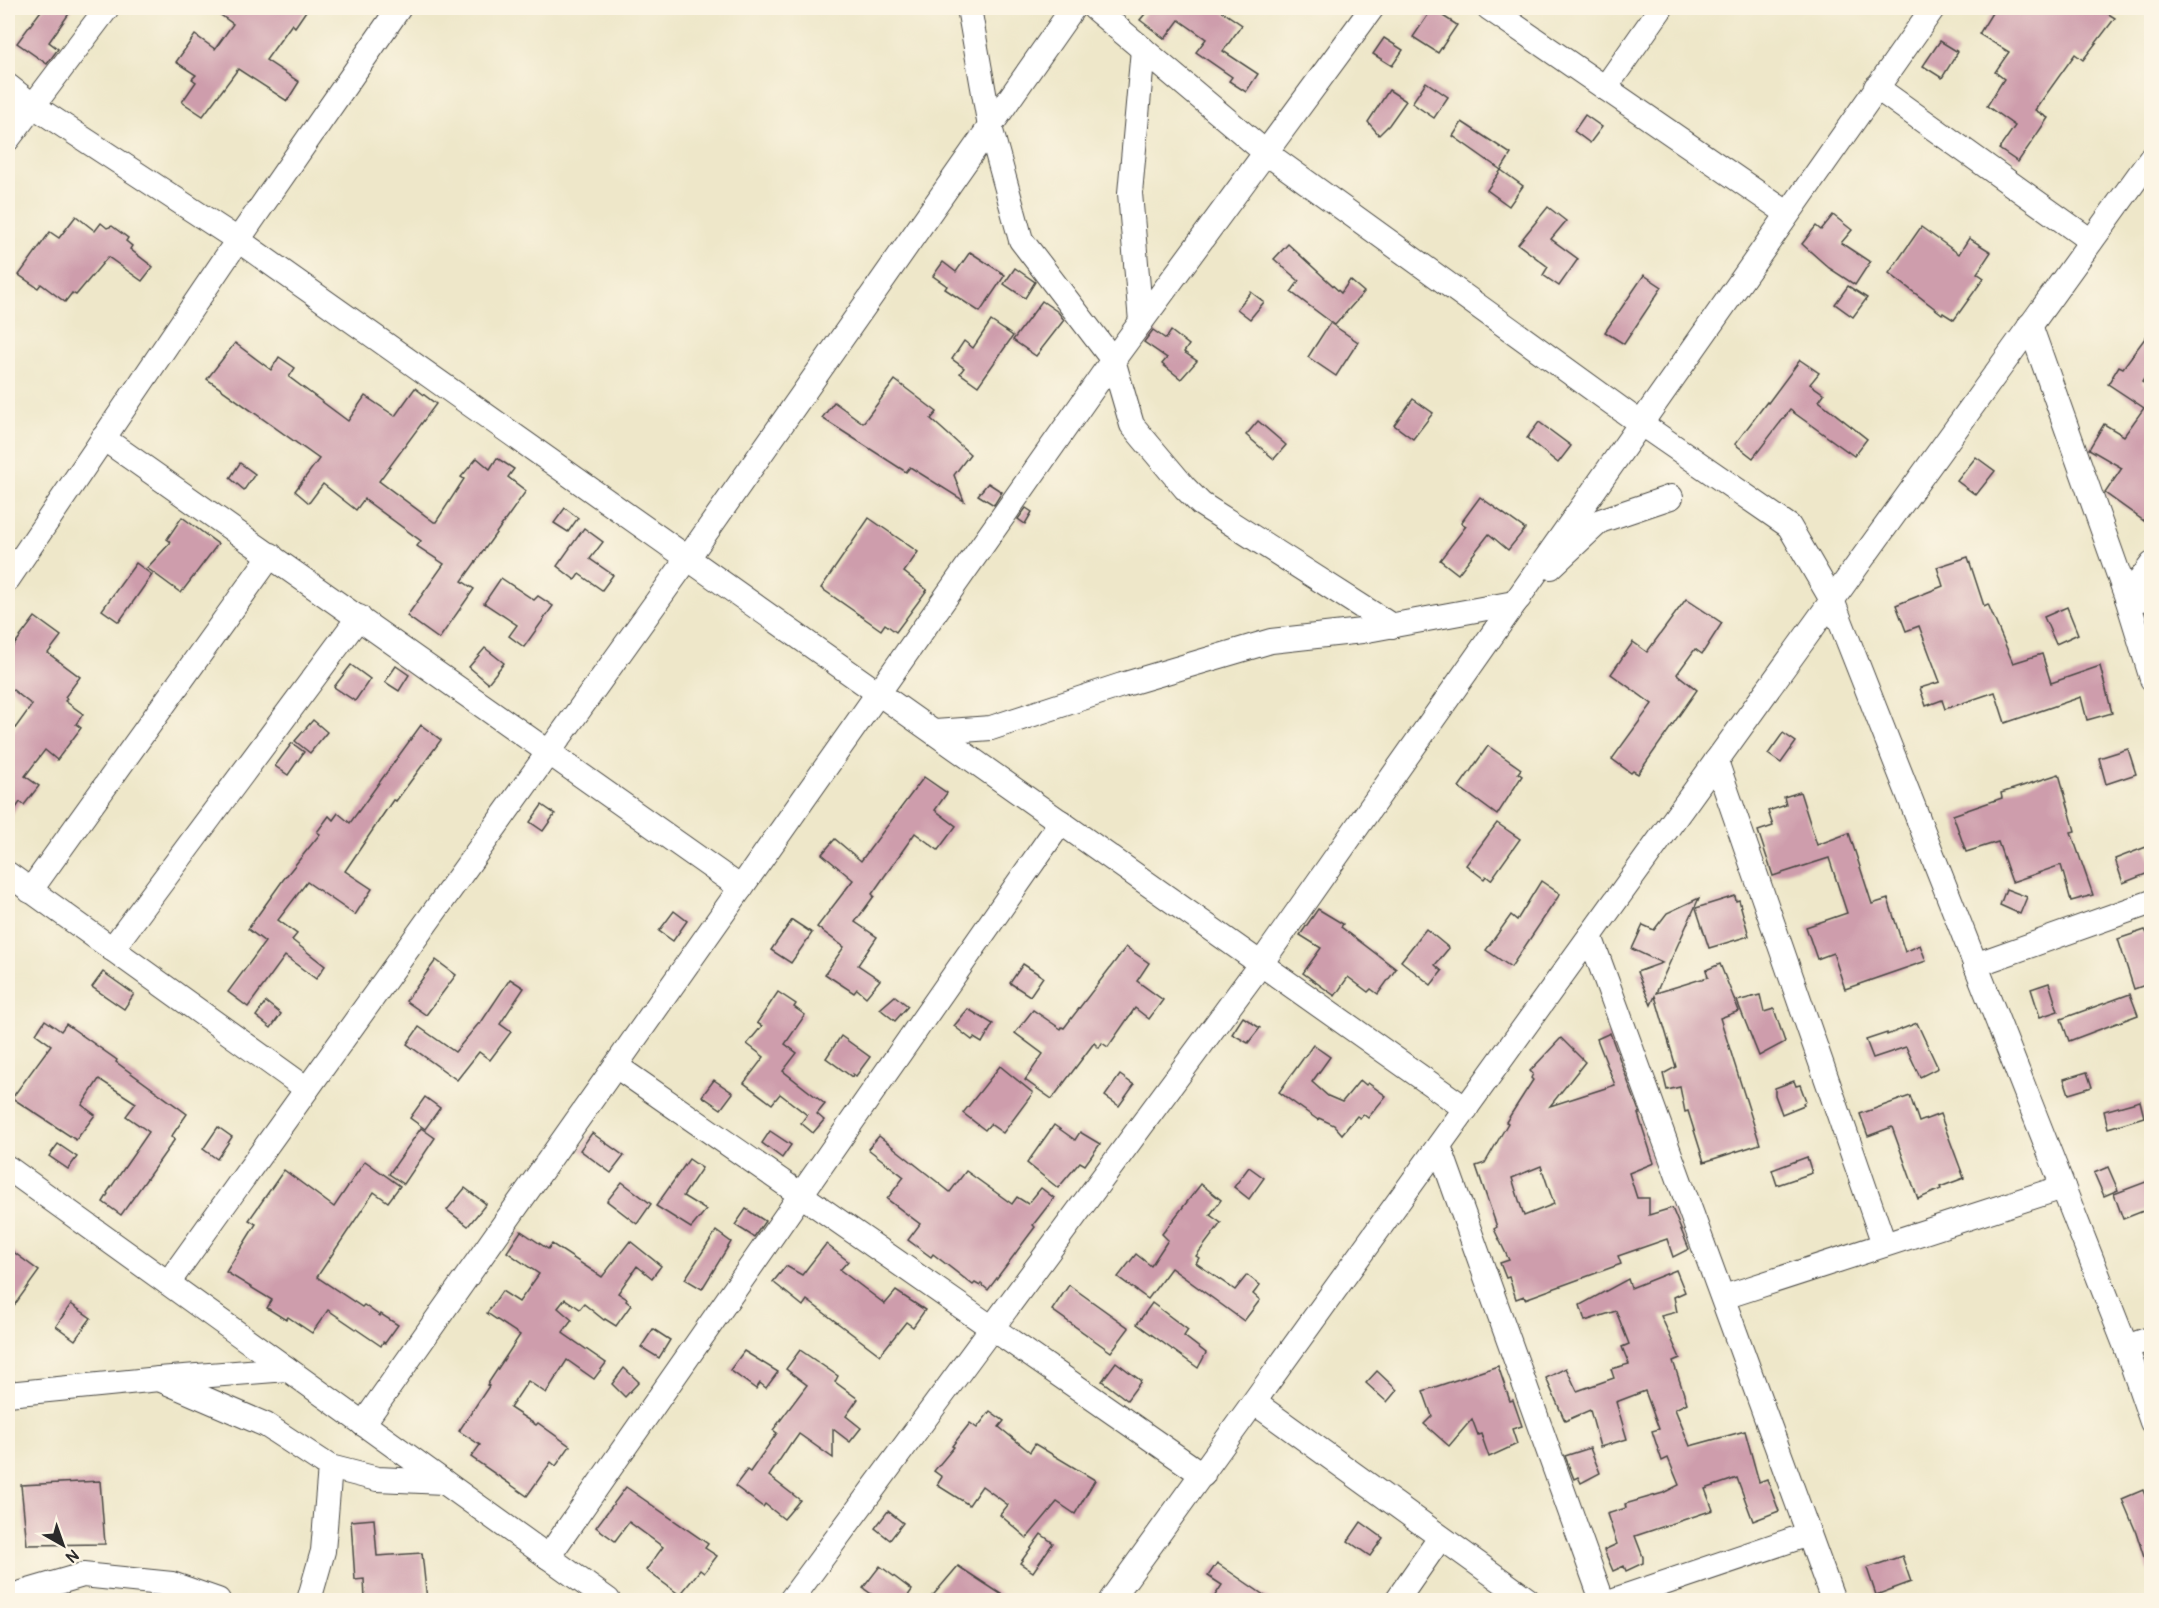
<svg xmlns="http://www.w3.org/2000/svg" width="2159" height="1608" font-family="Pangolin,sans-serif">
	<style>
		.building { fill: #ce9dac; fill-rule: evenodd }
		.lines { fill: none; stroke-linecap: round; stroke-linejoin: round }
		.street-casing { stroke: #484743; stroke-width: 26 }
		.street { stroke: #fff; stroke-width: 24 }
	</style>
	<rect width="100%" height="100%" fill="#fcf5e5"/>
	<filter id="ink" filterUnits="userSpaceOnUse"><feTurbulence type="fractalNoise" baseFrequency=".0167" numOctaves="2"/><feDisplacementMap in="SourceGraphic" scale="12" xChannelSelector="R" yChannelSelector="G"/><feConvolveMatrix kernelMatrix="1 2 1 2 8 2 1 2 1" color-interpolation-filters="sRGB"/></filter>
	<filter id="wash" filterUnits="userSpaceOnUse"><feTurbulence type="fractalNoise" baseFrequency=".008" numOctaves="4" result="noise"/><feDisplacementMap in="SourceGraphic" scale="24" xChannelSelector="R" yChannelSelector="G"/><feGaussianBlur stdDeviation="1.35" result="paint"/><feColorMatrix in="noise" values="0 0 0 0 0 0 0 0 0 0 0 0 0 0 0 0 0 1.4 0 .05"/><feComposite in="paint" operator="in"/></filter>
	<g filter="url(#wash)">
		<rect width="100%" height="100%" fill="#eee7c9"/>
		<g id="blocks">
			<g class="building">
				<polygon points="43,8 73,8 49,42 58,49 47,64 17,43"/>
				<polygon points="211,8 308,8 295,27 292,24 266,60 299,82 287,101 238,69 203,116 182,102 196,82 192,79 196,75 176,62 195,35 215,49 233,24"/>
				<polygon points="1150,8 1217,8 1242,25 1223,51 1258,74 1246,92 1229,81 1232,77 1196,52 1206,39 1179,20 1165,39 1140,20"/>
				<polygon points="1995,8 2099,8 2115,18 2083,60 2075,54 2035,110 2048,118 2018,162 1999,149 2015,126 1987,106 2004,79 1995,72 2009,52 1979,34"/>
				<polygon points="1432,9 1457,25 1438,53 1413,37"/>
				<polygon points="1384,38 1403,50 1392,66 1373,54"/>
				<polygon points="1940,41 1958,52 1942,78 1923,66"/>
				<polygon points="1426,82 1448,97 1434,118 1412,103"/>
				<polygon points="1389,90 1406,101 1389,125 1379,135 1368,122"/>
				<polygon points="1585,115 1602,127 1590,143 1574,131"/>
				<polygon points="1462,122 1511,154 1501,170 1453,136"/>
				<polygon points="1501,170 1523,186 1509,206 1487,190"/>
				<polygon points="1548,207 1566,221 1551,239 1578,259 1559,286 1543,275 1548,267 1518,244"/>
				<polygon points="1833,215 1852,230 1841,243 1870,262 1855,285 1829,268 1802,244 1816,226 1821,230"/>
				<polygon points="76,216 95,231 101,223 107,228 112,226 128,238 126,241 132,246 130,249 153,267 142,281 108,257 76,295 72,293 65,302 41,284 38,288 19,275 50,232 59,238"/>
				<polygon points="1921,227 1959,254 1969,238 1991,252 1977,273 1984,278 1954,320 1943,313 1942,314 1889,273"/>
				<polygon points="1288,244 1341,293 1350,280 1364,292 1335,325 1291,292 1299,281 1274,259"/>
				<polygon points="970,252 1005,275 980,312 945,289 947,286 933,276 943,262 956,272"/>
				<polygon points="1015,268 1035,282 1025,298 1004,284"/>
				<polygon points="1644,275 1662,287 1624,344 1605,332"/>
				<polygon points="1848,286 1867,298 1853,317 1835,304"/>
				<polygon points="1251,292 1264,302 1250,319 1237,309"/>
				<polygon points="1042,301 1058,312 1064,320 1036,356 1013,340"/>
				<polygon points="991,321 1013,336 978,386 960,373 964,368 952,359 964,341 973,348"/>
				<polygon points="1330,323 1358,342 1336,376 1308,357"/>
				<polygon points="1153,330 1166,339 1171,331 1189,345 1184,352 1197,361 1181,379 1162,364 1167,358 1144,342"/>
				<polygon points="2151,330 2151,368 2142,382 2151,388 2151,526 2105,493 2122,468 2089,449 2104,424 2124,436 2144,408 2108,384 2119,366 2123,368"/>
				<polygon points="235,343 271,370 279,357 295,368 289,377 348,421 365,396 395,416 415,388 436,404 379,481 434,522 436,522 464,479 461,477 477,458 490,469 497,458 514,469 508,477 526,491 462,581 474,589 439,639 407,616 444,564 417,546 421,541 364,499 356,510 323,484 309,503 295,491 319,459 207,379"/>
				<polygon points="1800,360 1819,373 1810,384 1824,394 1819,401 1867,439 1854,456 1790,410 1753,458 1735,444 1767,402 1768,403"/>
				<polygon points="895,380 937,412 931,419 970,454 954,475 964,501 910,467 906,472 822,418 834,402 863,423"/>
				<polygon points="1413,399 1433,413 1413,439 1394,425"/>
				<polygon points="1258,421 1286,445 1274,459 1246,435"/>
				<polygon points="1539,422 1571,446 1558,463 1527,438"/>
				<polygon points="1976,457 1995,471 1976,495 1957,481"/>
				<polygon points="240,463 255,474 244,490 230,478"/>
				<polygon points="988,483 1002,492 994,505 978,495"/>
				<polygon points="1480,497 1525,529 1508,550 1489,534 1458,574 1440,560 1466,526 1461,523"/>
				<polygon points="565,508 578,518 568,532 554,523"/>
				<polygon points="1026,508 1032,512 1025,524 1018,519"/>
				<polygon points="182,517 218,544 181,593 147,568 171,542 167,539"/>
				<polygon points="869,518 918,552 904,572 927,590 896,632 885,624 881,630 821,588"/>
				<polygon points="584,528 603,542 590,559 613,575 602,590 579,574 575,580 557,566"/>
				<polygon points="1968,557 1984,606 1988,604 2013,663 2042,654 2051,683 2100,666 2112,713 2087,720 2081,697 2005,723 1995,692 1945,709 1942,700 1926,706 1920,688 1940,682 1919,626 1906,631 1896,605 1943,586 1937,567"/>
				<polygon points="136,563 152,575 119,622 102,610"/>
				<polygon points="501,578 534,600 538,596 553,606 524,647 509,636 517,625 484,603"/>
				<polygon points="1686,599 1722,623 1702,654 1695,649 1677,674 1697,690 1638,774 1633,771 1631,773 1612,759 1652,704 1611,674 1633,642 1647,652"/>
				<polygon points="2067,607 2078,634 2056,644 2044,617"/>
				<polygon points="35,617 61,636 48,653 80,677 65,697 67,699 65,701 83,714 76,724 81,728 57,760 45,750 25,776 39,786 24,805 20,802 8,820 8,738 32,705 8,686 8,653"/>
				<polygon points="485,648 504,663 488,683 469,667"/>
				<polygon points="351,665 370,679 355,701 334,687"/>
				<polygon points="396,666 409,675 399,691 385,682"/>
				<polygon points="313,720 327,732 310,753 295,741"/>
				<polygon points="421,725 441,740 396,801 393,800 345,871 372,889 355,915 307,882 278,920 297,934 292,940 325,966 316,979 285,956 248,1007 228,992 265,942 248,929 283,880 320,834 317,832 329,816 333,820 338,813 350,823"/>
				<polygon points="1783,733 1796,742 1781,763 1768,754"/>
				<polygon points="292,743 304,752 288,775 275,766"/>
				<polygon points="1488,746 1521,769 1518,773 1522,776 1497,815 1459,787"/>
				<polygon points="2128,749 2136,774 2106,784 2099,758"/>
				<polygon points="2059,774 2075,831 2071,832 2093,895 2071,901 2061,865 2012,882 1998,842 1966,852 1953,815 2002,798 2001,793"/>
				<polygon points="924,777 947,793 935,810 956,826 938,850 915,833 872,894 874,896 855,922 877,937 858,965 880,980 866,997 857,989 854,993 825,974 844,947 817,927 853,880 822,854 835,839 861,861"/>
				<polygon points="1800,792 1817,845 1849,833 1872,904 1888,899 1905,952 1920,945 1926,961 1845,989 1833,953 1817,959 1806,927 1847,913 1829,858 1773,876 1758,831 1773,826 1768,811 1786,805 1784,797"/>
				<polygon points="542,805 555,814 543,831 530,822"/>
				<polygon points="1497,823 1520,839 1491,880 1486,876 1484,879 1466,865"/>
				<polygon points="2146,847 2151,861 2151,872 2123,883 2115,859"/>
				<polygon points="1541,881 1560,894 1511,967 1486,950 1511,915 1517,920"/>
				<polygon points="2006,889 2027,897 2020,914 2000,905"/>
				<polygon points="1735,896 1736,901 1739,900 1749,936 1709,948 1696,908"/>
				<polygon points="1699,898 1656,993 1708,977 1706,970 1720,964 1739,1011 1720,1018 1760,1144 1704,1162 1688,1111 1685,1112 1680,1087 1667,1090 1663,1074 1676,1067 1655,996 1651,1005 1637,972 1662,963 1632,949 1643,925 1654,930 1667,913"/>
				<polygon points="1318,909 1343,924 1341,927 1396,969 1378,994 1371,989 1368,992 1348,977 1335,996 1303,973 1321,948 1300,935"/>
				<polygon points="674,911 687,921 673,941 659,931"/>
				<polygon points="792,920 812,933 791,963 771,950"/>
				<polygon points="1426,929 1449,948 1435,965 1442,971 1431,985 1401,961"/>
				<polygon points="2145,930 2151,941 2151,983 2134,989 2118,939"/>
				<polygon points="1126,947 1149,963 1137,981 1163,1000 1149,1019 1135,1008 1108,1047 1102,1043 1099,1048 1094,1043 1052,1099 1025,1080 1043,1054 1015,1033 1033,1010 1061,1029 1062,1027 1064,1028"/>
				<polygon points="436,960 456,975 426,1015 406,1001"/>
				<polygon points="1023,964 1043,977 1030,996 1010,983"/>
				<polygon points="103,972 134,994 124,1009 92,987"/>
				<polygon points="510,979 524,988 500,1024 511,1032 490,1060 479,1052 457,1080 407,1044 419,1027 455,1052 479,1023 480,1024"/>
				<polygon points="2049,983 2058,1011 2040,1017 2031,989"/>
				<polygon points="778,992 796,1004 794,1007 805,1015 785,1044 797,1053 783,1071 825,1104 817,1114 824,1120 813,1133 801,1123 807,1115 780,1094 772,1104 744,1083 764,1057 747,1044 762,1026 757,1023"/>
				<polygon points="2130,994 2138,1015 2069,1041 2061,1019"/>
				<polygon points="1760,995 1764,1012 1774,1009 1785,1042 1759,1056 1737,1001"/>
				<polygon points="895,996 908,1006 895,1021 880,1009"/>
				<polygon points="266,1002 281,1014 271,1028 256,1016"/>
				<polygon points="968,1009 993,1024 982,1043 974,1038 972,1040 954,1026"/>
				<polygon points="1243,1017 1260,1028 1248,1043 1232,1034"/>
				<polygon points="45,1020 61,1031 66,1024 117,1060 116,1062 187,1114 171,1137 175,1139 121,1215 103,1202 108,1194 107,1193 149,1132 126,1116 136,1103 99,1079 82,1105 95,1115 76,1140 12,1098 51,1045 36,1034"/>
				<polygon points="1917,1023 1938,1068 1920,1077 1906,1047 1873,1058 1866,1040 1887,1033 1887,1035"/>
				<path d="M1610,1033L1640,1114H1638L1654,1163L1629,1173L1637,1198H1649V1215L1672,1208L1689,1249L1673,1257L1667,1239L1618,1256L1621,1264L1525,1299L1524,1296L1516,1299L1509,1277L1506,1278L1500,1263L1509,1260L1494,1229L1497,1227L1476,1166L1485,1163L1508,1123L1506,1122L1533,1080L1531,1078L1533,1074L1530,1071L1561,1038L1585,1062L1550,1106L1615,1085L1597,1039ZM1541,1166L1554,1204L1524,1216L1512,1178Z"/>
				<polygon points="841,1036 870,1057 856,1076 853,1074 852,1077 826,1058"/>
				<polygon points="1313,1045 1330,1057 1312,1082 1328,1096 1342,1102 1360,1080 1366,1085 1368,1083 1386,1096 1368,1118 1363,1114 1360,1118 1357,1116 1342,1134 1334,1125 1319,1118 1318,1120 1279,1092"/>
				<polygon points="1000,1066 1033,1093 1003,1133 990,1124 985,1130 963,1113"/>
				<polygon points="2087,1072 2092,1087 2069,1094 2064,1079"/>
				<polygon points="1120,1075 1134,1085 1119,1106 1105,1096"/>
				<polygon points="714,1080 733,1093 721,1109 702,1096"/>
				<polygon points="1794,1081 1796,1086 1800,1085 1806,1101 1803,1103 1804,1105 1782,1114 1775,1095 1775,1088"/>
				<polygon points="1910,1096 1919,1122 1940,1114 1964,1178 1940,1187 1941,1189 1918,1199 1892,1127 1868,1136 1860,1114"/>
				<polygon points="425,1097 440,1108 425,1129 410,1118"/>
				<polygon points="2140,1101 2144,1117 2108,1128 2104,1111"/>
				<polygon points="1054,1125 1075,1140 1080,1132 1100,1144 1085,1165 1080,1162 1058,1188 1027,1163"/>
				<polygon points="218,1127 232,1137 217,1159 203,1149"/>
				<polygon points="421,1128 435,1138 404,1184 389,1174"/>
				<polygon points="770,1131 791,1145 782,1158 762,1143"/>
				<polygon points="592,1133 624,1156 611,1173 580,1150"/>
				<polygon points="879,1136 950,1192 966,1171 1012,1204 1017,1197 1028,1204 1041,1188 1054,1198 1033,1225 1035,1227 988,1290 981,1284 980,1286 975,1283 973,1285 933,1254 931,1257 908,1240 920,1224 887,1199 904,1177 868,1149"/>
				<polygon points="58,1144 77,1157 68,1169 49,1156"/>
				<polygon points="1807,1157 1812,1173 1777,1185 1772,1170"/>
				<polygon points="689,1159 702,1168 683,1196 706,1210 691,1228 656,1206"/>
				<polygon points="365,1161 400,1186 388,1202 374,1192 317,1277 362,1307 364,1305 380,1316 381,1314 398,1325 385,1343 383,1342 381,1346 328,1310 312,1333 288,1317 286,1320 267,1308 272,1300 226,1272 256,1224 249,1220 284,1170 334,1207"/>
				<polygon points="1249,1167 1264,1178 1249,1199 1234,1187"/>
				<polygon points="2108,1167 2118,1190 2104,1196 2094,1173"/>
				<polygon points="2151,1180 2151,1208 2123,1219 2114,1194"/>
				<polygon points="622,1182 651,1204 637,1224 607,1201"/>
				<polygon points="1201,1184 1221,1200 1210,1215 1221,1223 1196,1256 1199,1258 1196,1263 1235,1290 1247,1275 1260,1285 1253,1294 1260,1300 1244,1321 1171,1268 1148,1299 1118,1277 1136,1254 1151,1266 1168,1240 1162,1234"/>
				<polygon points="465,1188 486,1204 468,1226 447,1210"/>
				<polygon points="746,1209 765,1221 754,1237 735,1225"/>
				<polygon points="521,1231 548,1249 552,1244 602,1277 630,1241 661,1266 652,1278 637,1266 618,1293 627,1299 626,1301 631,1305 616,1326 605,1319 604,1320 584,1304 580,1309 565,1299 558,1308 572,1320 563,1332 564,1334 606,1363 594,1379 567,1360 546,1393 528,1381 510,1408 536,1425 538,1423 570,1446 556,1466 551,1462 527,1496 471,1457 480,1445 459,1431 489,1386 487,1385 520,1335 487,1313 502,1291 519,1302 539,1274 507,1252"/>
				<polygon points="716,1231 731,1242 702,1289 685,1279"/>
				<polygon points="826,1244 848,1261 840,1270 885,1304 896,1291 925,1310 913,1327 906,1322 880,1355 807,1300 803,1306 773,1282 786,1266 802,1275"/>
				<polygon points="8,1248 39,1271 8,1314"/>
				<polygon points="1676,1270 1685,1292 1674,1297 1677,1312 1661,1316 1680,1358 1673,1361 1687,1403 1675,1409 1690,1446 1745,1431 1759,1482 1767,1479 1779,1511 1753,1521 1737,1478 1705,1489 1713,1510 1635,1536 1643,1557 1643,1563 1626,1571 1624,1566 1613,1571 1604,1550 1617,1544 1607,1514 1626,1508 1625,1504 1663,1493 1679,1485 1668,1458 1662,1461 1652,1431 1659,1429 1645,1391 1616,1402 1627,1439 1600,1447 1590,1410 1565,1421 1546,1378 1566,1368 1577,1391 1614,1378 1611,1369 1629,1364 1622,1347 1629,1344 1616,1311 1585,1321 1580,1305 1628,1279 1631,1288"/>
				<polygon points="1069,1285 1129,1328 1111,1352 1052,1310"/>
				<polygon points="1152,1303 1188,1330 1184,1336 1206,1353 1198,1368 1137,1324"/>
				<polygon points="71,1304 91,1318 75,1340 56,1326"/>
				<polygon points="653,1329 670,1340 659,1358 641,1347"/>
				<polygon points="800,1350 838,1376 835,1382 858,1399 846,1416 861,1428 850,1442 833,1429 833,1458 799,1434 792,1444 791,1443 769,1476 800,1500 784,1519 765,1504 763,1507 735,1486 747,1470 750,1472 777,1433 773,1430 807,1385 786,1369"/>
				<polygon points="744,1351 778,1372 766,1388 760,1383 756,1389 730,1370"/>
				<polygon points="1116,1362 1141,1381 1127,1400 1102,1381"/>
				<polygon points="1498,1366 1510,1401 1513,1400 1522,1426 1512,1429 1517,1444 1489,1457 1481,1434 1478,1435 1472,1419 1449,1446 1424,1424 1432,1416 1423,1391"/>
				<polygon points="624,1368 639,1382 625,1397 612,1384"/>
				<polygon points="1377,1371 1397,1390 1387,1402 1366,1383"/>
				<polygon points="990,1411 1004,1421 999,1427 1030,1452 1035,1444 1095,1480 1075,1514 1057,1502 1027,1538 1000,1515 1008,1505 982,1486 969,1505 937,1485 942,1477 934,1471 954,1447 952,1446 970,1423 977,1428"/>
				<polygon points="1590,1448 1600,1473 1581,1483 1578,1477 1574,1479 1565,1456"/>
				<polygon points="100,1481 105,1544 27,1545 21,1485"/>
				<polygon points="626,1487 708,1544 705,1548 717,1556 704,1573 700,1570 680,1595 646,1570 663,1547 629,1522 615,1541 596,1527"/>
				<polygon points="2143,1490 2151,1512 2151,1570 2148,1570 2136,1532 2122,1499"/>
				<polygon points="888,1511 903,1523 890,1540 875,1528"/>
				<polygon points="374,1519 377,1556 422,1553 427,1600 365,1600 364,1579 355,1580 351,1521"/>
				<polygon points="1361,1522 1383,1538 1370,1556 1348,1541"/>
				<polygon points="1041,1534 1053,1543 1033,1572 1020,1563"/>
				<polygon points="1902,1556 1911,1582 1876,1595 1867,1568"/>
				<polygon points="1217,1563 1271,1600 1212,1600 1222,1585 1208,1576"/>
				<polygon points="880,1566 912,1590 905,1600 880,1600 863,1588"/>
				<polygon points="958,1566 1010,1600 929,1600"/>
			</g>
		</g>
	</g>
	<g filter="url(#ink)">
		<use href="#blocks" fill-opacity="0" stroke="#484743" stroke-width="1.5"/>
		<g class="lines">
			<defs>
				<g id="street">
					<polyline points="969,8 990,127 1021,240 1113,360 1132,425 1185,488 1201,504 1392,626"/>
					<polyline points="1094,8 1265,152 1640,423 1789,526 1832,600 2126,1347 2152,1422"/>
					<polyline points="1489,8 1787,213"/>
					<polyline points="8,86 32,105 238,240 1466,1109"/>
					<polyline points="1876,87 2091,241"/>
					<polyline points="1605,88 1661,8"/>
					<polyline points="8,139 107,8"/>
					<polyline points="1141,322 1130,193 1143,49"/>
					<polyline points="2030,325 2127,598 2152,599"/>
					<polyline points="103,438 741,888"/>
					<polyline points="2152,564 2127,598 2152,679"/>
					<polyline points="1551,567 1600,521 1671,497"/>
					<polyline points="8,579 238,240 399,8"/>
					<polyline points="935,732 991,728 1122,685 1271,641 1362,631 1514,603 1519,598"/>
					<polyline points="1716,761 1884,1244"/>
					<polyline points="8,874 307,1089"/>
					<polyline points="30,891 271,555"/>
					<polyline points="1590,936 1833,1600"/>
					<polyline points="112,949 359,617"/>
					<polyline points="1975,965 2152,902"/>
					<polyline points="616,1066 1203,1475"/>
					<polyline points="1439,1146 1602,1600"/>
					<polyline points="8,1168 608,1600"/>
					<polyline points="168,1283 688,558 1073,8"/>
					<polyline points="1724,1297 2063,1187"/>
					<polyline points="2126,1347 2152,1338"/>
					<polyline points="159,1379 266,1425 330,1467 377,1479 444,1482"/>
					<polyline points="8,1394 159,1379 287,1369"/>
					<polyline points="1255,1403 1528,1600"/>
					<polyline points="363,1424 1113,360 1372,8"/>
					<polyline points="548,1557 1061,822"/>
					<polyline points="8,1597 83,1575 172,1584 218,1600"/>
					<polyline points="309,1600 323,1551 330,1467"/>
					<polyline points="791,1600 1260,965 1933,8"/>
					<polyline points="1111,1600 2152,157"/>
					<polyline points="1397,1600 1440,1538"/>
					<polyline points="1614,1600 1809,1534"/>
				</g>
			</defs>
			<use href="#street" class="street-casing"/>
			<use href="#street" class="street"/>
		</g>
	</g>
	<rect width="2159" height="1608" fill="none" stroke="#fcf5e5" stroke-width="30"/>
	<g transform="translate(63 1545) rotate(140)" stroke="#fcf5e5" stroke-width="4.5" paint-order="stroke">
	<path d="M0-4.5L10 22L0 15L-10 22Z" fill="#2b2b2b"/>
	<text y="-9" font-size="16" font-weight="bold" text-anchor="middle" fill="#2b2b2b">N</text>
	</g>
</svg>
